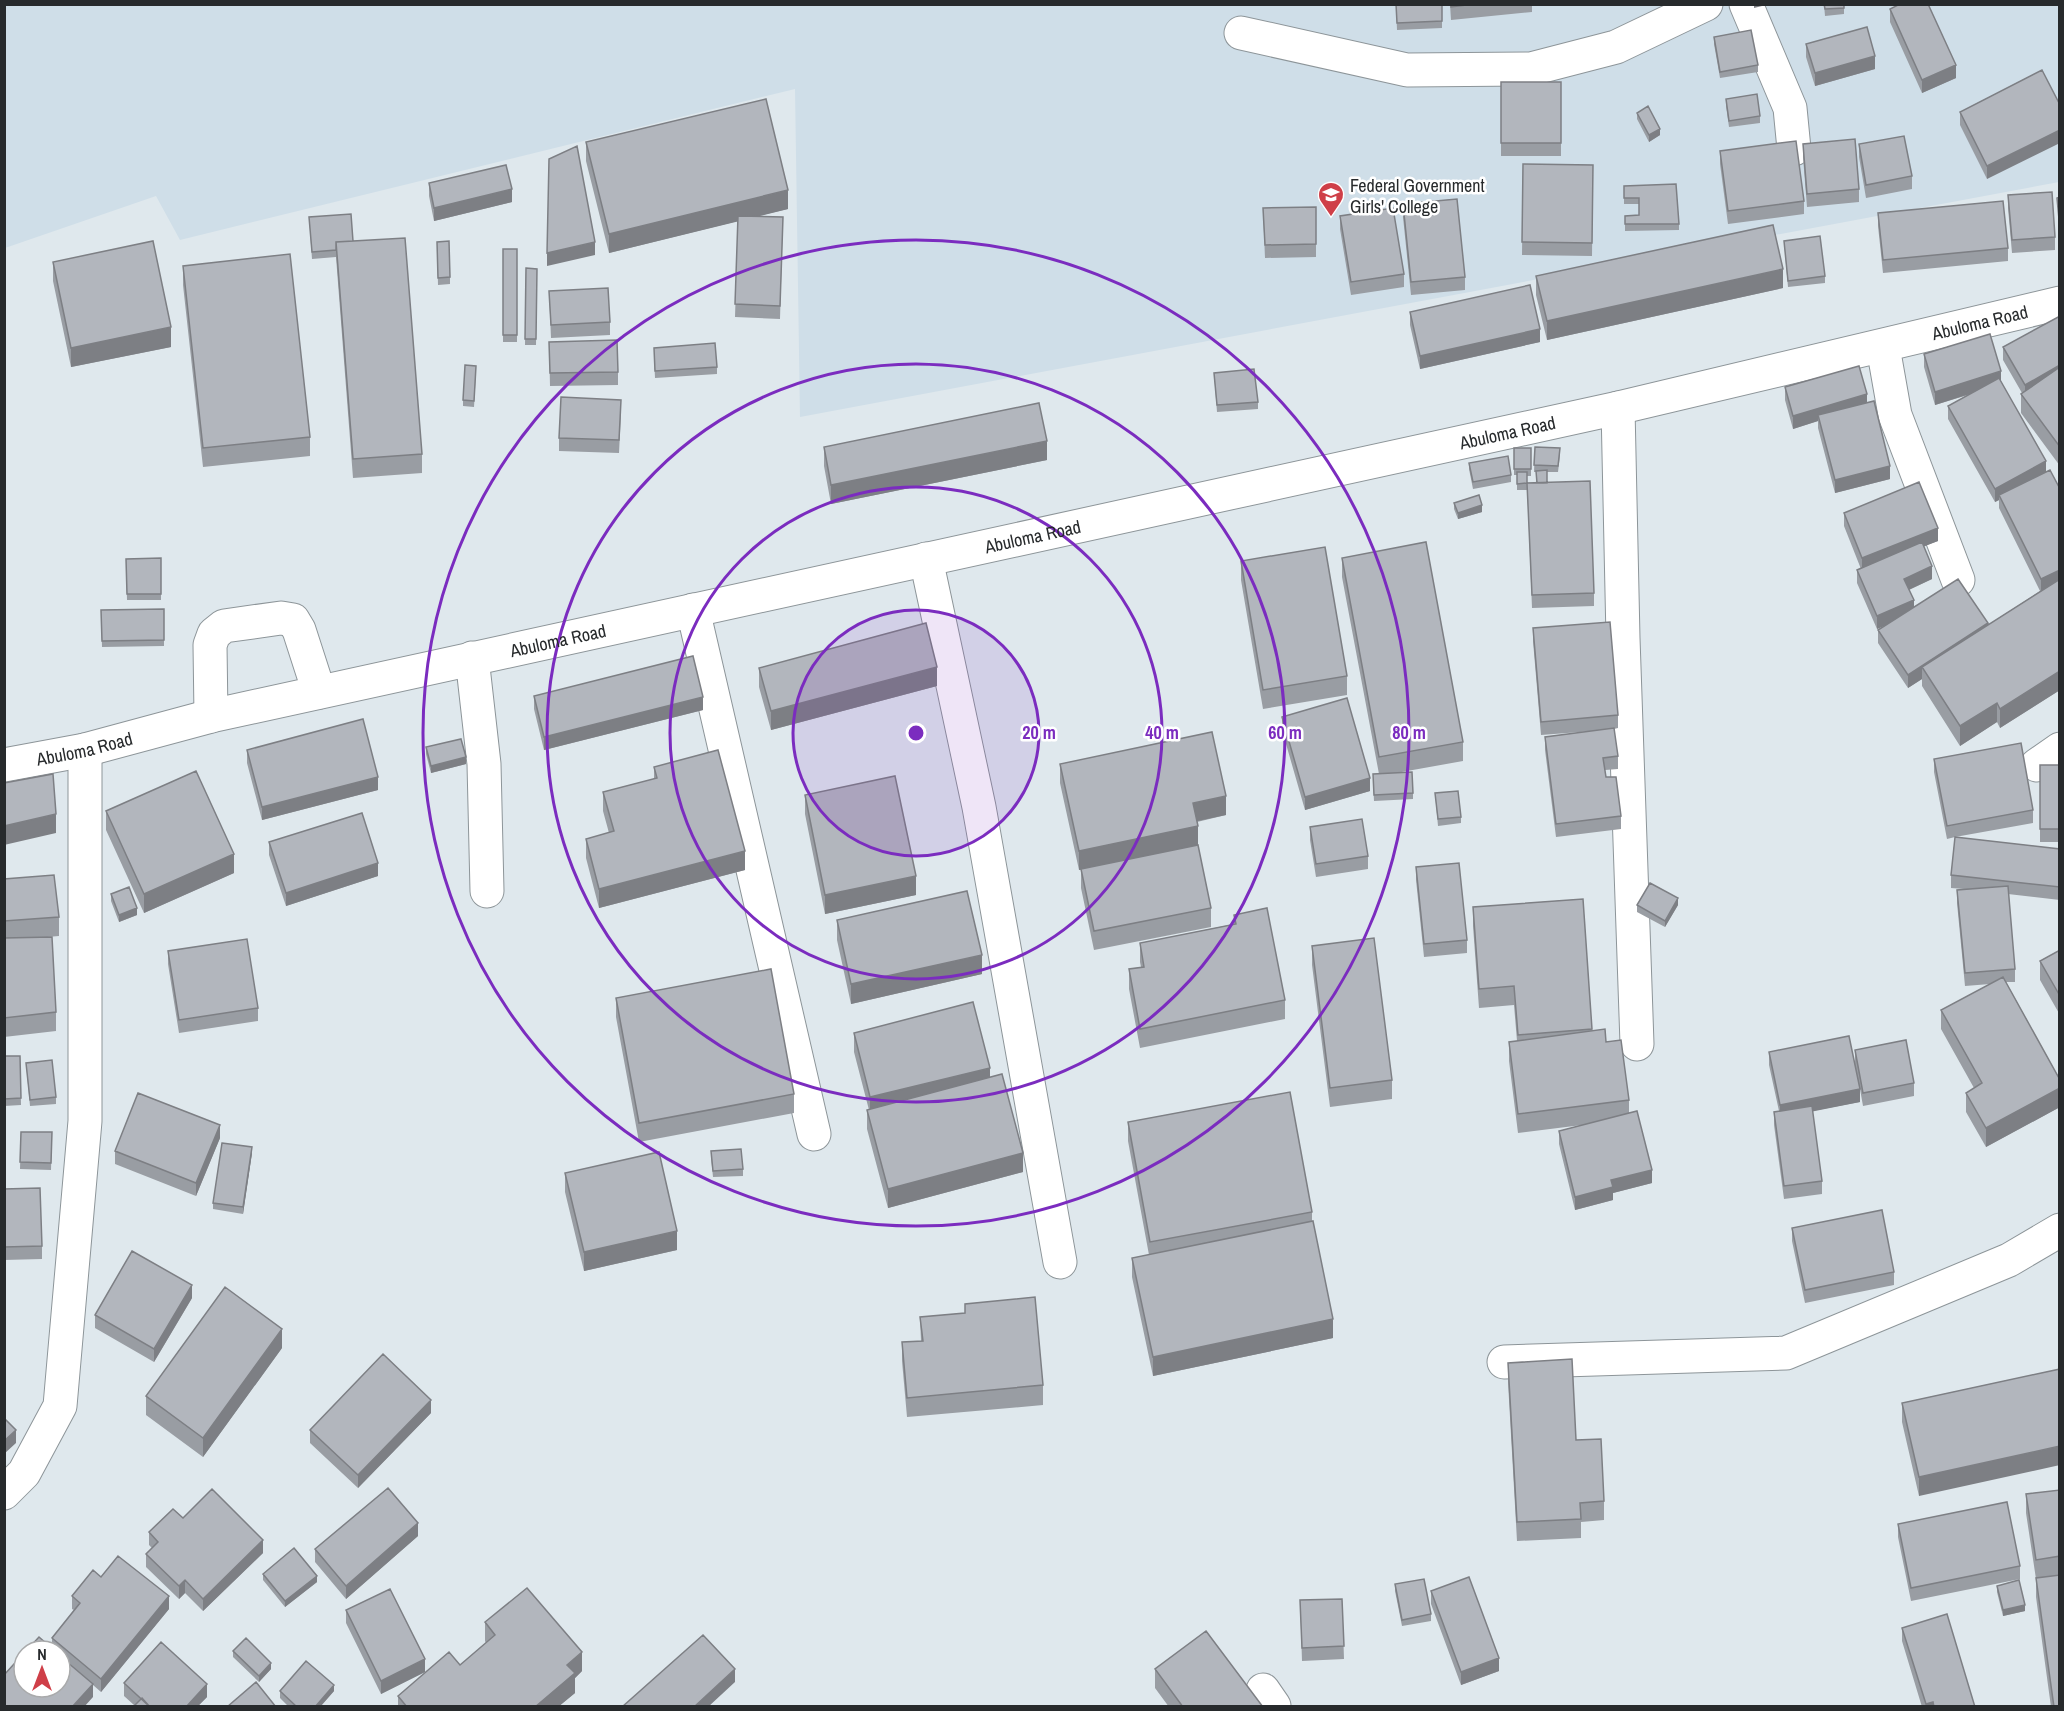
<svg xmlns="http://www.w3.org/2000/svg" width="2064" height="1711" viewBox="0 0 2064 1711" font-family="'Archivo Narrow',sans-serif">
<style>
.built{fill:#cfdee8}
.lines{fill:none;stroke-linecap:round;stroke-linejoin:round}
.minor-casing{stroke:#8d9599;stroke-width:35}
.minor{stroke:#fff;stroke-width:33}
.wall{fill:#999da3}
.shaded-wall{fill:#7d7f84}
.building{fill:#b2b6bd;stroke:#7d7f84;stroke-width:1.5}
.ring{fill:none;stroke:#7b2cbf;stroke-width:3}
.labels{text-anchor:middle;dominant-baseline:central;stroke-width:5;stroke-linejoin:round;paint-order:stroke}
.poi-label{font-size:18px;fill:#272a2c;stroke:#fff;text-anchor:start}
.street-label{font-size:18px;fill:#272a2c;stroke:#fff}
.centre{fill:#7b2cbf;stroke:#fff;stroke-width:3}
.ring-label{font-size:18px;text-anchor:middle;font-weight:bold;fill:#7b2cbf;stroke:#fff;stroke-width:5;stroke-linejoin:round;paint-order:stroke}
</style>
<rect width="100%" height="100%" fill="#dfe8ed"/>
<path class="built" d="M4,5h2055v177l-1259,235 -5,-328 -615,151 -24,-44 -151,52z"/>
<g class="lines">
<defs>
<g id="minor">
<path d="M1746,4l44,104 4,41"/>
<path d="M1241,33l166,37 124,-1 85,-22 90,-43"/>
<path d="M1883,347l12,68 63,165"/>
<path d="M1618,408l5,230 14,406"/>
<path d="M926,559l53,248 81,455"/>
<path d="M693,610l121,524"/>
<path d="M472,658l12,106 3,127"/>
<path d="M211,716l-1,-71 4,-11 10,-8 57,-8 12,2 6,10 20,62"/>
<path id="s1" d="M4,765l81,-15 126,-34 1407,-308 442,-105"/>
<path d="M2037,765l23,-16"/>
<path d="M1504,1362l282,-9 223,-93 51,-30"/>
<path d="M4,1493l20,-20 36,-67 25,-285v-371"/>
<path d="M1263,1690l11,16"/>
</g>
</defs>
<use href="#minor" class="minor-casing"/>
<use href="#minor" class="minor"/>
</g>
<path class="wall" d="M1396,4h46v24l-45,2z
M1450,4h82v8l-81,8z
M1824,4h20v10l-19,2z
M1890,9l66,69 -34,15 -32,-71z
M1714,37l44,28v7l-38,6 -6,-34z
M1806,44l69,25 -60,17 -9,-29z
M2042,70l-55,109 -27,-54v-13z
M1501,82h60v74h-60z
M1726,99l34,17v7l-31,4 -3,-21z
M1637,113l23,22 -11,7 -12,-23z
M586,142l202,67 -30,7 25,1 -3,102 -45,-2 3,-96 -129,32 -23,-92z
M1803,144l56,45v13l-52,5 -4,-50z
M1859,144l53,32v13l-46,9 -7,-41z
M1720,151l84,50v13l-76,10 -8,-60z
M1523,164l70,1 -1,91 -70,-1z
M429,183l83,19 -78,19 -5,-25z
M1624,186l55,38v6l-54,1v-15l14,-1v-11h-15z
M2008,195l47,42v13l-43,3 -4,-45z
M1403,204l62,73v13l-54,5 -8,-78z
M1263,208l53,36v13l-51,1z
M1878,213l130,35v13l-125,12 -5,-47z
M1340,216l64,58v13l-53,8 -11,-66z
M309,217l44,24 69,213v19l-69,5 -17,-221 -24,2z
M1784,241l41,35v7l-37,4z
M437,242l13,35v7l-12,1z
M503,249h14v93h-14z
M53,262l118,85 -100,20 -18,-86z
M183,266l127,171v19l-107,11 -20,-182z
M526,268l11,1 -1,76h-11z
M1536,276l247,12 -236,52 -11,-45z
M549,291l61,31v13l-59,3z
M1410,312l130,30 -120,27 -10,-44z
M2060,316v150l-39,-53v-19l1,-1 -19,-33v-13z
M549,342l69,30v13l-68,1z
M1924,354l77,27 45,91 14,17v201l-60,38 -3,-6 -37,24 -38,-60v-7l-14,9 -30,-45v-13l10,-6 -11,5 -20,-46v-13l4,-1 -17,-43v-13l94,28 -14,5 8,33 -23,11 5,17 74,18 52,-34 -41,-83v-8l-4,2 -47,-83v-13l23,-12 -36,11 -11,-38z
M654,355l63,12v7l-62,4z
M476,372l-2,35 -11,-1v-6z
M1214,373l44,29v7l-41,3z
M1785,387l82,16 23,76 -55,14 -17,-65v-7l-25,8 -8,-29z
M621,413l-2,40 -60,-2v-13z
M824,447l223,13 -216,44 -7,-38z
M1535,447l25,8 -2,17h-11v11l47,110v13l-62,2 -5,-125h10l-1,-11h-2z
M1514,448h17v28h-4v14h-10v-15h-3z
M1469,463l42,12v7l-38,7 -4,-20z
M1454,503l28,9 -24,7 -4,-10z
M161,558v42h-34l-1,-41z
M1342,558l121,184v19l-67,12 17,20v6l-39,2 -1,-20 6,-7 -37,-197z
M1241,561l106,115v19l-84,14 -22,-129z
M164,609v37l-62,1 -1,-37z
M1533,628l85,87v13l-4,1 4,27v13l-13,1 1,7 15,39v13l-65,8 -11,-87v-13l48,-6 -52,4 -8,-94z
M759,668l178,18 -166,44 -12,-43z
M534,696l169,14 -159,40 -10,-41z
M1282,717l88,74 -65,19 -23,-80z
M426,747l40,17 -35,9 -5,-19z
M247,750l131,40 -116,30 -15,-57z
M1934,759l99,51v13l-78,14 105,12v51l-52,-6 7,75v13h-9l54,98v27l-74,40 -20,-35v-19l8,-5 -33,-59v-19l49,-26 -25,2 -8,-83v-13l7,-1 -13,-1v-13l4,-38 -8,2 -13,-67z
M1060,764l166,51 -29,7 1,23 13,63v19l-117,23 -13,-62v-18h-2l-19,-87z
M2040,765h20v77h-20z
M654,767l91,103 -146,38 -13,-50v-19l23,-6 -6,-22v-19l51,-13z
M1435,793l26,24v6l-23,3z
M805,795l111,100 -91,19 -20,-100z
M106,811l128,62 -90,40 -38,-83z
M1310,827l58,29v13l-52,8 -6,-37z
M269,842l109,34 -92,30 -17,-51z
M1416,867l51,73v13l-43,4 -8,-77z
M4,879l55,38v19l-12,1 9,75v19l-52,6z
M111,894l26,21 -18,7 -8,-21z
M1583,899l9,132 14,11 23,58v13l23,70 -39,10v7l-38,10 -16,-66v-13l23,-6 -64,8 -9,-72v-19l8,-1 -3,-36 -35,3 -6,-82v-19z
M1637,905h41l-13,22 -28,-15z
M1234,915l51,85v19l-145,29 -11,-59v-20l12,-2 -1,-5v-19l94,-19z
M837,920l145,54 -131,30 -14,-64z
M1312,946l80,134v19l-62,8 -18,-142z
M2060,950v65l-20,-35v-19z
M168,951l90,57v13l-79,12 -11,-69z
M616,998l178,96v19l-155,29 -23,-125z
M854,1033l136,44 33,95 -135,36 -21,-79v-19h2l-15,-58z
M1855,1050l59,33v13l-51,10 -3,-17v13l-48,9 10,70v13l-38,5 -10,-74v-13l5,-1 -10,-46v-13l86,10z
M4,1056h16l1,49 -17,1z
M26,1063l30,34v7l-26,2z
M1128,1122l184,90v9l21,117 -180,38 -21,-99v-19l17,-3 -21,-114z
M21,1132h31l-1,38 -31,-1z
M220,1138l-24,58 -81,-32v-13z
M252,1153l-9,61 -30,-5v-6z
M711,1157l32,12v7l-30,1z
M565,1173l112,77 -93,21 -19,-79z
M4,1189l38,57v13l-38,1z
M1792,1228l102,44v13l-89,18 -13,-62z
M192,1298l-38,64 -59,-34v-13z
M965,1304l78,81v20l-136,12 -5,-56v-19l19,-1 -1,-24 45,-4z
M282,1348l-79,109 -57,-42v-19z
M1508,1363l68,77 28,61v19l-23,2v16l-64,3 -9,-159z
M2060,1369l-141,127 -17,-74v-19z
M431,1413l-73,75 -48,-45v-13z
M2060,1490v217h-9l-15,-110v-18l-10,-66v-19z
M183,1518l80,35 -60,58 -18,-18 -6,6 -33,-32v-13l6,-6 -3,-3v-13z
M1898,1524l122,42v13l-109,22 -13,-64z
M418,1536l-72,63 -31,-37v-13z
M263,1574l54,8 -32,25 -22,-27z
M101,1577l68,32 -68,83 -8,-7v12l-33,-10v-36h-34l26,-3v-10l22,-28 -2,-1v-13z
M1395,1584l36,30v7l-29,5 -7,-35z
M1997,1586l28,25 -22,5 -6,-24z
M1431,1591l68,80 -38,14 -30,-81z
M1342,1599l2,60 -42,2 -2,-61z
M346,1610l79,62 -44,22 -35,-71z
M485,1622l97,49 -7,7v15l-17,14h-160v-11l62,-31 26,-22 -1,-2z
M1902,1628l73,79h-53l-20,-66z
M233,1651l38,18 -12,13 -26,-25z
M1155,1669l108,38h-94l-14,-19z
M124,1683l83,14 -10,10h-64l1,-2 -10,-9z
M280,1691h54l-14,16h-31l-9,-9z"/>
<path class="shaded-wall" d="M1754,4h8v2l-8,2z
M1875,56v13l-60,17v-13z
M1956,65v13l-34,15v-13z
M1660,129v6l-11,7v-7z
M2060,130v13l-73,36v-13z
M512,189v13l-78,19v-13z
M788,190v19l-179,44v-19z
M595,242v13l-48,11v-13z
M1783,269v19l-236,52v-19z
M171,327v20l-100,20v-19z
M1540,329v13l-120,27v-13z
M2060,365v13l-35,20v-13z
M2001,371v13l-66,21v-13z
M1867,394v13l-49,8v6l-25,8v-13z
M1047,441v19l-216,44v-19z
M2046,461v13l-47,21v5l-4,2v-13z
M1890,466v13l-55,14v-13z
M1482,505v7l-24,7v-6z
M1938,528v13l-76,30v-13z
M1932,566v13l-28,13v-13z
M2060,570v13l-19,9v-13z
M1914,600v13l-37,16v-13z
M1988,623v13l-66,31v12l-14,9v-13z
M937,667v19l-166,44v-19z
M2060,671v19l-60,38v-19z
M703,697v13l-159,40v-13z
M1997,703v19l-37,24v-20z
M466,757v7l-35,9v-7z
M378,777v13l-116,30v-13z
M1370,778v13l-65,19v-13z
M1226,796v19l-33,7v-19z
M56,814v19l-52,12v-19z
M1198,826v19l-119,25v-19z
M745,851v19l-146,38v-19z
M234,854v19l-90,40v-19z
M378,863v13l-92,30v-13z
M916,876v19l-91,19v-19z
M1678,898v7l-13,22v-6z
M137,908v7l-18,7v-7z
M982,955v19l-131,30v-20z
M990,1068v19l-120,30v-20z
M2060,1088v19l-74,40v-19z
M1860,1089v13l-80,16v-13z
M220,1125v13l-24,58v-13z
M252,1147v6l-9,61v-7z
M1023,1153v19l-135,36v-19z
M1652,1170v13l-39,10v7l-38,10v-13l36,-17z
M677,1231v19l-93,21v-19z
M192,1285v13l-38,64v-13z
M1333,1319v19l-180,38v-19z
M282,1329v19l-79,109v-19z
M431,1400v13l-73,75v-13z
M16,1430v13l-12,11v-13z
M2060,1446v19l-141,31v-19z
M418,1523v13l-72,63v-13z
M263,1540v13l-60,58v-12z
M317,1576v6l-32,25v-6z
M185,1580v13l-6,6v-13z
M169,1596v13l-68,83v-13z
M2025,1605v6l-22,5v-6z
M582,1652v19l-7,7v15l-17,14h-23l32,-42z
M1499,1658v13l-38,14v-13z
M425,1659v13l-44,22v-13z
M271,1663v6l-12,13v-6z
M735,1669v13l-27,25h-14z
M93,1684v13l-9,10h-12z
M207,1684v13l-10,10h-11z
M334,1685v6l-14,16h-5z
M1933,1702v5h-7v-3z"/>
<path class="building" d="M1396,4h46v17l-45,2z
M1451,4h24l-24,3z
M1824,4h20v4l-19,1z
M1900,4h28l28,61 -34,15 -32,-71z
M1867,27l8,29 -60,17 -9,-29z
M1751,30l7,35 -38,7 -6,-35z
M2042,70l18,35v25l-73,36 -27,-54z
M1501,82h60v61h-60z
M1757,94l3,22 -31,5 -3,-22z
M766,99l22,91 -179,44 -23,-92z
M1648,106l12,23 -11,6 -12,-22z
M1904,136l8,40 -46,9 -7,-41z
M1855,139l4,50 -52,5 -4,-50z
M1796,141l8,60 -76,10 -8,-60z
M577,146l18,96 -48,11 2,-94z
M1523,164l70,1 -1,78 -70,-1z
M506,165l6,24 -78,19 -5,-25z
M1676,184l3,40h-54v-8l14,-1v-17h-15v-12z
M2052,192l3,45 -43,3 -4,-45z
M2060,197v33l-3,-32z
M1457,199l8,78 -54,5 -8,-78z
M2003,201l5,47 -125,12 -5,-47z
M1316,207v37l-51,1 -2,-37z
M1393,208l11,66 -53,8 -11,-66z
M351,214l2,27 -17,1v8l-24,2 -3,-35z
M738,216l45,1 -3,89 -45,-2z
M1773,225l10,44 -236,52 -11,-45z
M1820,236l5,40 -37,5 -4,-40z
M405,238l17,216 -69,5 -17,-217z
M153,241l18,86 -100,21 -18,-86z
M449,241l1,36 -12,1 -1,-36z
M503,249h14v86h-14z
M290,254l20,183 -107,11 -20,-182z
M526,268l11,1 -1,70h-11z
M1530,285l10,44 -120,27 -10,-44z
M608,288l2,34 -59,3 -2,-34z
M2060,316v49l-35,20 -22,-38z
M1990,334l11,37 -66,21 -11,-38z
M617,340l1,32 -68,1 -1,-31z
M715,343l2,24 -62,4 -1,-23z
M465,365l11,1 -2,35 -11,-1z
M1859,366l8,28 -74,22 -8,-29z
M2060,367v80l-39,-53z
M1254,369l4,33 -41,3 -3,-32z
M1999,378l47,83 -51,28 -47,-83z
M561,397l60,3 -2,40 -60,-2z
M1874,401l16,65 -55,14 -17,-65z
M1039,403l8,38 -216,44 -7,-38z
M1535,447l25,1 -2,18 -24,-1z
M1514,448h17v21h-17z
M1508,456l3,19 -38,7 -4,-19z
M1547,470v13h-10l-1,-12z
M2050,470l10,19v81l-19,9 -42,-84z
M1517,472h10v11l-10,1z
M1590,481l4,112 -62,2 -5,-112z
M1919,482l19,46 -76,30 -18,-45z
M1479,495l3,10 -24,8 -4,-10z
M1426,542l37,200 -84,15 -37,-199z
M1922,542l10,24 -28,13 10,21 -37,16 -20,-46z
M1325,547l22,129 -84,14 -22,-129z
M161,558v36h-34l-1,-35z
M1958,579l30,44 -80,52 -30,-45z
M2060,579v92l-60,38 -3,-6 -37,23 -38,-59z
M164,609v31l-62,1 -1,-31z
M1610,622l8,93 -77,7 -8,-94z
M926,623l11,44 -166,44 -12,-43z
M693,656l10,41 -159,40 -10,-41z
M1347,698l23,80 -65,19 -23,-80z
M363,719l15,58 -116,30 -15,-57z
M1614,728l4,28 -15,2 3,19h10l5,39 -65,8 -11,-87z
M1212,732l14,64 -33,7 5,23 -119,25 -19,-87z
M461,739l5,18 -35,9 -5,-19z
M2021,743l12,67 -86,16 -13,-67z
M718,750l27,101 -146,38 -13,-50 28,-8 -11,-39 54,-14 -3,-11z
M2040,765h20v64h-20z
M196,771l38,83 -90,40 -38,-83z
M1412,772l1,21 -39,2 -1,-21z
M53,774l3,40 -52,12v-43z
M895,776l21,100 -91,19 -20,-100z
M1458,791l3,26 -23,2 -3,-26z
M362,813l16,50 -92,30 -17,-51z
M1362,819l6,37 -52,8 -6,-37z
M1955,837l105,12v38l-109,-12z
M1198,845l13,63 -117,23 -13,-62z
M1459,863l8,77 -43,4 -8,-77z
M54,875l5,42 -55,4v-42z
M1650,883l28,15 -13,23 -28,-16z
M2008,886l7,83 -50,4 -8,-83z
M129,887l8,21 -18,7 -8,-21z
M967,891l15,64 -131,29 -14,-64z
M1583,899l9,130 -74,6 -4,-49 -35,3 -6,-82z
M1267,908l18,92 -145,29 -11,-60 15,-2 -4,-24 96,-19 -2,-9z
M52,937l4,75 -52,6v-80z
M1374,938l18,142 -62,8 -18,-142z
M247,939l11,69 -79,12 -11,-69z
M2060,950v46l-20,-35z
M771,969l23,125 -155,29 -23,-125z
M2003,977l57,103v8l-74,40 -20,-35 16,-10 -41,-73z
M973,1002l17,66 -120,29 -16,-64z
M1605,1029l1,13 15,-2 8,60 -111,14 -9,-72z
M1849,1036l11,53 -80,16 -11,-53z
M1906,1040l8,43 -51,10 -8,-43z
M4,1056h16l1,42 -17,1z
M52,1060l4,37 -26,3 -4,-37z
M1002,1074l21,79 -135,36 -21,-79z
M1290,1092l22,120 -162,30 -22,-120z
M138,1093l82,32 -24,58 -81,-32z
M1812,1106l10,75 -38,5 -10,-74z
M1637,1111l15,59 -41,10 2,7 -38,10 -16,-66z
M21,1132h31l-1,31 -31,-1z
M222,1143l30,4 -9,60 -30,-4z
M741,1149l2,20 -30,2 -2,-20z
M659,1152l18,79 -93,21 -19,-79z
M40,1188l2,58 -38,1v-58z
M1882,1210l12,62 -89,18 -13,-62z
M1313,1221l20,98 -180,38 -21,-99z
M132,1251l60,34 -38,64 -59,-34z
M225,1287l57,42 -79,109 -57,-42z
M1035,1297l8,88 -136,13 -5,-56 21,-1 -3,-24 45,-4v-9z
M383,1354l48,46 -73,75 -48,-45z
M1572,1359l4,81 25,-1 3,62 -24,2 1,16 -64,3 -9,-159z
M2060,1369v77l-141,31 -17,-74z
M4,1418l12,12 -12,11z
M388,1488l30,35 -72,63 -31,-37z
M212,1489l51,51 -60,59 -18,-19 -6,6 -33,-32 12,-12 -9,-10 24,-23 10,9z
M2060,1490v66l-24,4 -10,-66z
M2007,1502l13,64 -109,22 -13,-64z
M294,1548l23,28 -32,25 -22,-27z
M118,1556l51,40 -68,83 -49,-41 28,-35 -8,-7 21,-26 8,7z
M2060,1575v132h-6l-18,-129z
M1469,1577l30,81 -38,14 -30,-81z
M1424,1579l7,35 -29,6 -7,-36z
M2019,1580l6,25 -22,5 -6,-24z
M527,1588l55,64 -15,13 8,8 -40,34h-128l-9,-11 51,-44 11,13 35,-30 -10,-13z
M390,1589l35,70 -44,22 -35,-71z
M1342,1599l2,47 -42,2 -2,-48z
M1947,1614l28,93h-41l-1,-5 -7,2 -24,-76z
M1206,1631l57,76h-80l-28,-38z
M703,1635l32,34 -41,38h-72z
M39,1637l16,14h-29z
M246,1638l25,25 -12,13 -26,-25z
M161,1642l46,42 -21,23h-36l-26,-24z
M24,1653v34h36v-31l33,28 -21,23h-68v-32z
M306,1661l28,24 -19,22h-18l-17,-16z
M256,1682l20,25h-49z
M142,1698l8,9h-17z"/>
<circle cx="916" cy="733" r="123" fill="#7b2cbf" fill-opacity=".12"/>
<g class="ring">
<circle cx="916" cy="733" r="123"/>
<circle cx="916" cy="733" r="246"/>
<circle cx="916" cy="733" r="369"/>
<circle cx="916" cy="733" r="493"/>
</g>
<defs>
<symbol id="university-pin" viewBox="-11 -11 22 30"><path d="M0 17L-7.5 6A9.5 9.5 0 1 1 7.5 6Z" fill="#cf3f48" stroke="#fff"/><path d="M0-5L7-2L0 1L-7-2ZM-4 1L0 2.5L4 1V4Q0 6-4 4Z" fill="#fff"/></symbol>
</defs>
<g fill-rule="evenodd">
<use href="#university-pin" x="1316" y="180" width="30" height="40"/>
</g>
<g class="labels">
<g class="poi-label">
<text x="1350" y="185">Federal Government<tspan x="1350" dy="21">Girls' College</tspan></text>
</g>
<g class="street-label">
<text stroke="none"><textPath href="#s1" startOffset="2025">Abuloma Road</textPath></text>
<text stroke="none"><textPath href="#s1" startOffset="1540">Abuloma Road</textPath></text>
<text stroke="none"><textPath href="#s1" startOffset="1054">Abuloma Road</textPath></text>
<text stroke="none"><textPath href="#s1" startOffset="568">Abuloma Road</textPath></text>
<text stroke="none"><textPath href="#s1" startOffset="82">Abuloma Road</textPath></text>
</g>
</g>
<circle cx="916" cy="733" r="9" class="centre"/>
<g class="ring-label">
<text x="1039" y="739">20 m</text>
<text x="1162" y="739">40 m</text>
<text x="1285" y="739">60 m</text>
<text x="1409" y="739">80 m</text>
</g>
<rect width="2064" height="1711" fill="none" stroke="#272a2c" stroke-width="12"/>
<g transform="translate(42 1669)"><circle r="28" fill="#ffffff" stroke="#a9aaab" stroke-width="1.5"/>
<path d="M0-4.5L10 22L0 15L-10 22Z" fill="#cf3f48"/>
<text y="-9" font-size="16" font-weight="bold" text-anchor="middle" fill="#272a2c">N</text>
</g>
</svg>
